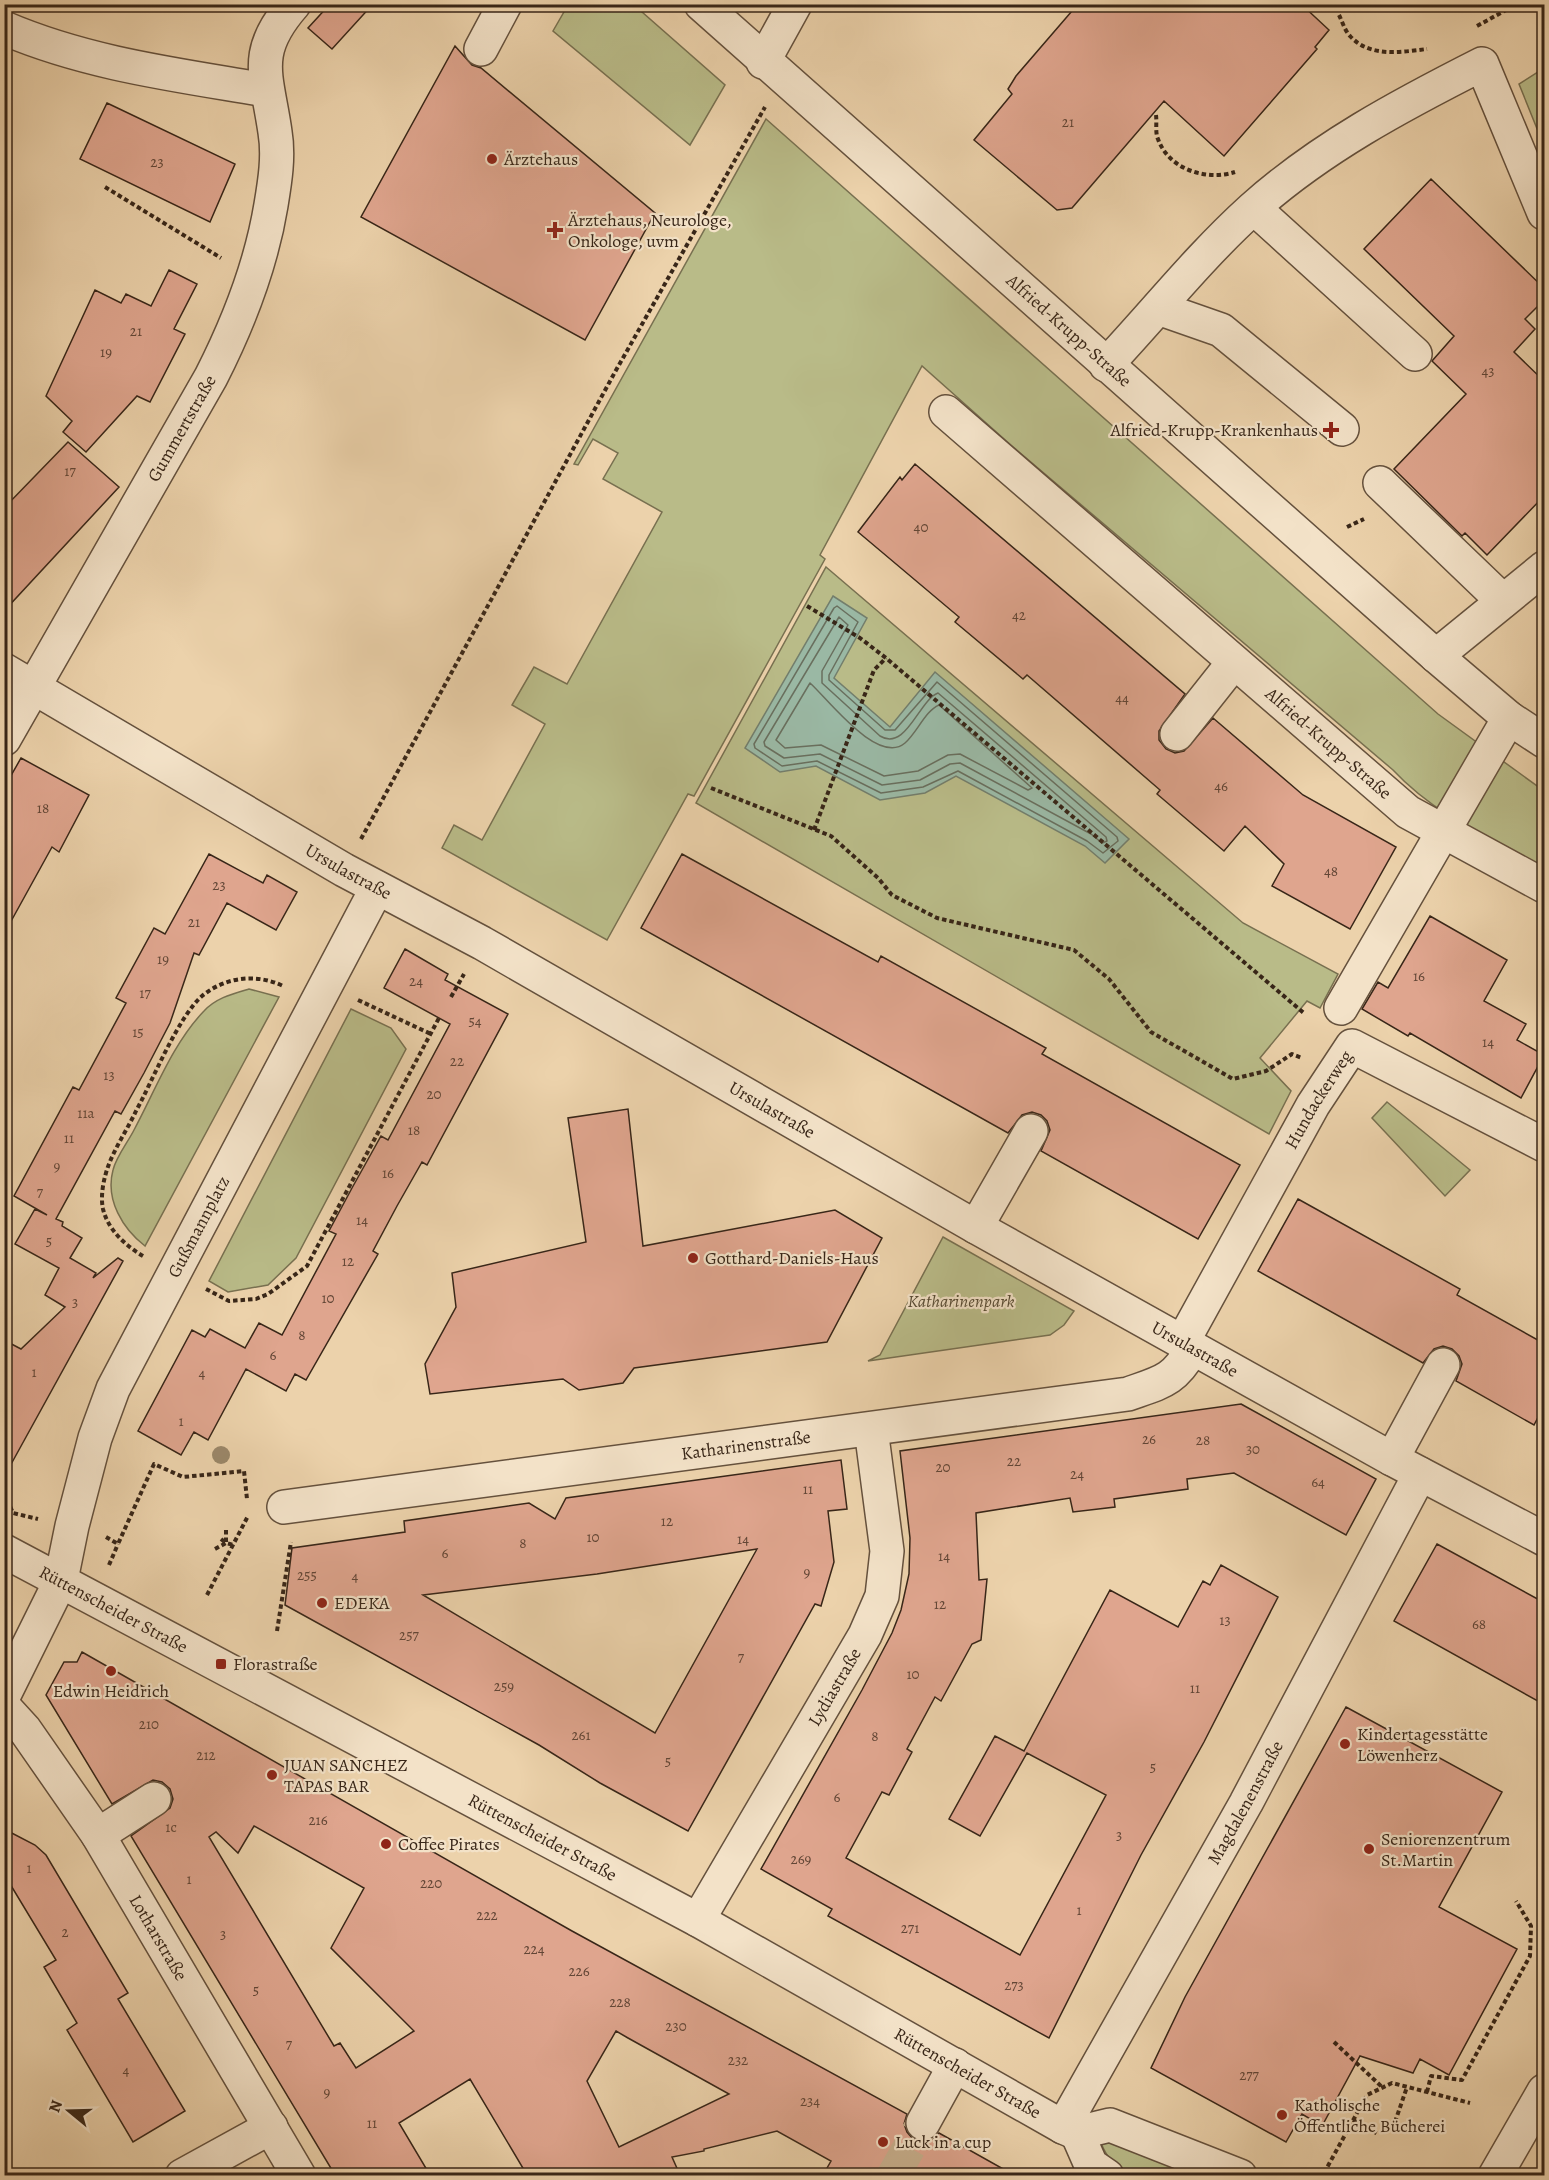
<svg xmlns="http://www.w3.org/2000/svg" width="1549" height="2180" viewBox="0 0 1549 2180" font-family="Alegreya,serif">
<style>
.green{fill:#b9bb88;stroke:#787050;stroke-width:1.5}
.water{fill:#9ab8a4;stroke:#737e6c;stroke-width:1.5}
.lines{fill:none;stroke-linecap:round;stroke-linejoin:round}
.shore{stroke:#696f5e;stroke-width:1.5}
.building{fill:#dfa58e;stroke:#382618;stroke-width:1.5;fill-rule:evenodd}
.minor-tunnel{stroke:#c8b08e;stroke-width:33;stroke-dasharray:33 16;stroke-linecap:butt}
.minor-casing{stroke:#65513d;stroke-width:36}
.path{stroke:#382618;stroke-width:4;stroke-dasharray:4.5 3;stroke-linecap:butt}
.minor{stroke:#f3e2c8;stroke-width:33}
.tree{fill:#9b886a}
.poi-dot{fill:#8f2418;stroke:#f3e2c8;stroke-width:2}
.labels{text-anchor:middle;dominant-baseline:central;stroke-width:4.5;stroke-linejoin:round;paint-order:stroke}
.number-label{font-size:15px;fill:#624636}
.poi-label{font-size:18px;fill:#382618;stroke:#f3e2c8;text-anchor:start}
.street-label{font-size:18px;fill:#382618;stroke:#f3e2c8}
.park-label{font-size:18px;font-style:italic;fill:#584b34;stroke:#f3e2c8}
</style>
<rect width="100%" height="100%" fill="#ecd2ab"/>
<filter id="stains"><feTurbulence type="fractalNoise" baseFrequency=".00333" numOctaves="4"/><feColorMatrix values="0 0 0 0 .2 0 0 0 0 .09 0 0 0 0 .02 0 0 0 .5 -.17"/></filter>
<radialGradient id="worn" r=".72"><stop offset=".6" stop-color="#630" stop-opacity="0"/><stop offset="1" stop-color="#630" stop-opacity=".3"/></radialGradient>
<path class="green" d="M568,5h66l91,80 -35,60 -137,-114z
M1544,68v78l-25,-62z
M766,119l672,595 106,77v79c-52,-30 -109,-55 -151,-100l-381,-324 -90,-80 -102,189 5,4 -131,237 -6,-2 -81,146 -165,-92 12,-23 28,15 63,-116 -33,-19 22,-38 33,17 95,-172 -59,-33 15,-26 -25,-14 -15,26 -4,-1z
M826,567l417,356 95,51 -18,34 -13,-7 -47,57 31,33 -22,43 -573,-331z
M249,989l30,8 -134,249c-22,-17 -40,-46 -32,-76 3,-13 15,-28 21,-40 21,-39 39,-87 70,-119 12,-13 28,-17 45,-22z
M351,1009l40,19 15,21 -110,209 -28,27 -40,7 -19,-11z
M1387,1102l83,68 -25,26 -73,-78z
M943,1237l131,74 -10,14 -14,10 -182,26 12,-6z
M1099,2137l114,38h-87c-12,-8 -23,-23 -27,-38z"/>
<path class="water" d="M833,596l34,22 -33,60 56,49 45,-55 194,167 -24,24 -20,-17 -129,-70 -31,17 -45,7 -64,-34 -36,6 -35,-24z"/>
<g class="lines">
<path class="shore" d="M837,606l21,16 -29,53v5l56,50h10l42,-48 180,155 1,4 -15,12 -16,-12 -129,-70 -35,16 -42,6 -64,-32 -35,5 -27,-18 -1,-4 80,-136z
M839,617l9,8 -26,46v12l58,53c26,16 39,-36 58,-43l168,144 1,4 -5,2 -11,-9 -131,-71 -10,1 -30,16 -38,5 -62,-31 -36,4 -19,-12 -1,-4z
M810,683c18,16 68,83 95,60 12,-10 20,-32 34,-38l93,83 -4,2 -68,-36 -12,1 -30,16 -34,5 -63,-31 -36,3 -9,-8z"/>
</g>
<path class="building" d="M330,4h43l-41,45 -24,-21z
M1078,4h223l28,26 -14,17 2,2 -93,107 -60,-55 -92,107 -15,2 -83,-70 38,-46 -4,-5 8,-13z
M455,46l17,19 9,3 174,145 -70,127 -224,-123z
M107,103l128,61 -25,58 -130,-63z
M1431,179l114,110v10l-20,20 10,10 -21,23 31,30v113l-58,60 -22,-22 -3,3 -68,-67 72,-75 -34,-33 22,-25 -90,-87z
M169,270l28,14 -23,45 11,5 -35,68 -13,-6 -51,56 -23,-20 9,-11 -26,-25 49,-106 26,13 5,-9 25,12z
M68,442l51,45 -115,124v-103z
M915,464l270,230 -26,37v9l7,9 9,4 9,-2 29,-33 90,77 93,52 -46,82 -78,-43 12,-22 -39,-38 -21,25 -67,-57 3,-4 -133,-115 -4,4 -68,-57 4,-5 -101,-85 42,-55 2,3z
M21,758l68,37 -30,57 -7,-5 -48,87v-146z
M209,854l54,29 4,-8 30,17 -21,38 -49,-27 -28,52 -5,-2 -24,70 -26,50 -23,41 -6,-3 -59,108 7,3 -1,4 20,12 -12,20 26,15 -3,5 25,-20 5,3 -119,216v-137l17,9 44,-42 -20,-12 14,-27 -44,-24 20,-35 12,6 -33,-19 59,-109 6,3 47,-87 -10,-5 38,-70 11,6z
M682,854l196,108 3,-6 165,92 -4,6 198,111 -42,74 -157,-88 9,-21 -3,-9 -6,-6 -9,-3 -10,3 -14,18 -367,-205z
M1430,916l77,44 -23,41 42,23 -9,16 27,15 -23,43 -111,-65 -2,3 -46,-27 16,-27 10,6z
M405,949l43,25 -3,6 63,34 -81,151 -5,-3 -25,44 -24,45 5,3 -72,126 -11,-6 -9,17 -40,-22 -38,71 -14,-8 -13,23 -43,-24 54,-101 13,7 5,-8 35,19 14,-25 23,12 54,-101 -7,-3 23,-43 29,-52 7,4 62,-116 -66,-36z
M628,1109l15,137 192,-36 47,28 -55,104 -193,26 -11,15 -44,7 -16,-11 -133,15 -5,-30 31,-57 -4,-34 134,-31 -18,-124z
M1298,1199l162,90 -3,6 88,49v60l-11,21 -78,-44 6,-17 -3,-8 -7,-7 -9,-3 -9,3 -11,14 -165,-92z
M1241,1404l135,75 -30,56 -112,-62 -47,6 1,10 -74,10 1,8 -42,5 -3,-14 -94,15 3,67 8,-1 -6,61 -9,4 -31,57 -6,-4 -28,52 5,3 -23,43 -7,-3 -36,66 174,97 86,-160 -79,-42 -47,83 -31,-17 46,-83 29,15 86,-161 68,37 25,-46 7,4 11,-20 57,32 -74,145 -63,113 -92,183 -221,-122 4,-7 -71,-40 101,-179 30,-57 9,-23 8,-36 1,-36 -10,-87z
M841,1460l6,49 -19,2 6,51 -13,44 -6,-2 -127,227 -88,-48 -61,-38 -254,-140 7,-57 113,-16 -1,-11 125,-18 26,16 11,-21zM757,1549l-102,184 -232,-138 174,-21z
M1437,1544l108,59v102l-151,-84z
M82,1652l490,279 335,183 -3,10 3,8 6,7 11,3 9,-3 6,-6 75,42h-191l8,-14 -54,-30 -73,18v2l-32,6 8,18h-153l-57,-96 -71,44 31,52h-95l-204,-339 39,-28 3,-9 -3,-10 -8,-7 -9,-2 -41,24 -66,-109 18,-33h13zM254,1826l110,62 -33,60 83,83 -58,37 -16,-25 -6,3 -125,-209 7,-5 22,21zM616,2031l12,7 101,56 -110,53 -32,-66z
M1346,1707l156,85 -63,115 78,42 -68,126 -29,-16 -7,14 -53,-17 -38,70 -20,-12 -16,28 -135,-74 34,-71z
M4,1829l31,16 11,10 82,138 -10,6 67,112 -52,31 -66,-112 10,-7 -33,-56 12,-7 -52,-86z"/>
<g class="lines">
<path class="minor-tunnel" d="M893,2176l30,-53"/>
<defs>
<g id="minor">
<path id="s1" d="M701,4l735,652 73,62 35,23"/>
<path d="M4,28c84,36 174,47 262,62"/>
<path d="M481,49l24,-45"/>
<path d="M763,62l32,-58"/>
<path d="M1254,208l161,146"/>
<path d="M1158,308l63,22 121,99"/>
<path d="M1106,365c49,-52 93,-108 146,-156 68,-61 149,-104 230,-145l62,149"/>
<path id="s2" d="M946,412l462,400 136,74"/>
<path d="M1380,483l123,118"/>
<path d="M1436,656l108,-88"/>
<path id="s3" d="M4,670l340,200 138,73 494,284 416,232 152,80"/>
<path d="M1177,734l57,-72"/>
<path id="s4" d="M4,739l207,-362c28,-55 50,-111 60,-172 4,-24 8,-49 4,-73 -8,-57 -24,-79 19,-128"/>
<path d="M1341,1008l168,-290"/>
<path d="M976,1227l55,-96"/>
<path id="s5" d="M1182,1343l131,-238 39,-59 192,99"/>
<path d="M1392,1459l51,-94"/>
<path id="s6" d="M284,1507l844,-113c34,-12 46,-13 64,-45"/>
<path id="s7" d="M4,1551l694,369 365,207 14,6 33,-8 130,51"/>
<path id="s8" d="M4,1695l57,-115 11,-54 23,-88 18,-49 264,-501"/>
<path id="s9" d="M4,1707l21,23 73,105 201,341"/>
<path d="M98,1835l56,-36"/>
<path id="s10" d="M698,1920l167,-285 17,-39 5,-45 -16,-122"/>
<path d="M923,2123l32,-58"/>
<path id="s11" d="M1063,2127l183,-324 174,-329"/>
<path d="M1077,2133l14,32 16,11"/>
<path d="M182,2176l89,-49"/>
<path d="M1495,2176l49,-85"/>
</g>
</defs>
<use href="#minor" class="minor-casing"/>
<path class="path" d="M1339,15c3,6 6,16 11,21 20,22 51,16 77,13
M1477,26l40,-22
M1156,115c1,7 -1,18 2,24 11,31 49,42 77,33
M105,187l116,71
M1347,527l17,-8
M807,606l53,32 26,20 419,356
M711,788l120,48 47,42 14,17 45,23 137,32 35,29 42,53 82,47 33,-8 26,-17 10,4
M814,830l60,-160 12,-12
M361,839l254,-467 150,-265
M451,997l13,-23
M358,1000l73,34
M143,1256c-17,-10 -35,-26 -40,-47 -3,-14 1,-32 6,-45 7,-18 19,-36 27,-53 16,-29 42,-94 66,-115 23,-19 54,-23 81,-10
M206,1289l23,12 27,-2 12,-5 39,-28 132,-248
M4,1493l9,20 25,6
M226,1530v13l8,2
M106,1537l12,7 36,-80 29,13 61,-6 3,28
M215,1549l11,-6 -5,-4
M109,1565l9,-21
M207,1595l41,-79
M1543,1605l1,-3
M277,1631l14,-89
M1334,2042l48,45
M1427,2092l4,-16 31,4 68,-124 1,-30 -15,-25
M1353,2120l25,14
M1395,2122l12,-35
M1324,2173l43,-78 25,-12 78,20"/>
<use href="#minor" class="minor"/>
</g>
<circle class="tree" cx="221" cy="1455" r="9"/>
<g class="poi-dot">
<circle cx="492" cy="159" r="6"/>
<path d="M552 221h6v6h6v6h-6v6h-6v-6h-6v-6h6z"/>
<path d="M1328 421h6v6h6v6h-6v6h-6v-6h-6v-6h6z"/>
<circle cx="693" cy="1258" r="6"/>
<circle cx="322" cy="1603" r="6"/>
<rect x="215" y="1658" width="12" height="12" rx="3"/>
<circle cx="111" cy="1671" r="6"/>
<circle cx="1345" cy="1744" r="6"/>
<circle cx="272" cy="1775" r="6"/>
<circle cx="386" cy="1844" r="6"/>
<circle cx="1369" cy="1849" r="6"/>
<circle cx="1282" cy="2115" r="6"/>
<circle cx="883" cy="2142" r="6"/>
</g>
<g class="labels">
<g class="number-label">
<text x="1068" y="122">21</text>
<text x="157" y="162">23</text>
<text x="136" y="331">21</text>
<text x="106" y="352">19</text>
<text x="1488" y="371">43</text>
<text x="70" y="471">17</text>
<text x="921" y="527">40</text>
<text x="1019" y="615">42</text>
<text x="1122" y="698">44</text>
<text x="1221" y="786">46</text>
<text x="43" y="808">18</text>
<text x="1331" y="871">48</text>
<text x="219" y="885">23</text>
<text x="194" y="922">21</text>
<text x="163" y="959">19</text>
<text x="1419" y="976">16</text>
<text x="416" y="981">24</text>
<text x="145" y="993">17</text>
<text x="475" y="1021">54</text>
<text x="138" y="1032">15</text>
<text x="1488" y="1042">14</text>
<text x="457" y="1061">22</text>
<text x="109" y="1075">13</text>
<text x="434" y="1094">20</text>
<text x="86" y="1113">11a</text>
<text x="414" y="1130">18</text>
<text x="69" y="1138">11</text>
<text x="57" y="1166">9</text>
<text x="388" y="1173">16</text>
<text x="40" y="1192">7</text>
<text x="362" y="1220">14</text>
<text x="49" y="1241">5</text>
<text x="348" y="1261">12</text>
<text x="328" y="1298">10</text>
<text x="75" y="1302">3</text>
<text x="302" y="1335">8</text>
<text x="273" y="1355">6</text>
<text x="34" y="1372">1</text>
<text x="202" y="1373">4</text>
<text x="181" y="1421">1</text>
<text x="1149" y="1439">26</text>
<text x="1203" y="1440">28</text>
<text x="1253" y="1449">30</text>
<text x="1014" y="1461">22</text>
<text x="943" y="1467">20</text>
<text x="1077" y="1474">24</text>
<text x="1318" y="1482">64</text>
<text x="808" y="1489">11</text>
<text x="667" y="1521">12</text>
<text x="593" y="1537">10</text>
<text x="743" y="1539">14</text>
<text x="523" y="1543">8</text>
<text x="445" y="1553">6</text>
<text x="944" y="1556">14</text>
<text x="807" y="1572">9</text>
<text x="307" y="1575">255</text>
<text x="355" y="1576">4</text>
<text x="940" y="1604">12</text>
<text x="1225" y="1620">13</text>
<text x="1479" y="1624">68</text>
<text x="409" y="1635">257</text>
<text x="741" y="1657">7</text>
<text x="913" y="1674">10</text>
<text x="504" y="1686">259</text>
<text x="1195" y="1688">11</text>
<text x="149" y="1724">210</text>
<text x="581" y="1735">261</text>
<text x="875" y="1736">8</text>
<text x="206" y="1755">212</text>
<text x="668" y="1761">5</text>
<text x="1153" y="1767">5</text>
<text x="837" y="1797">6</text>
<text x="318" y="1820">216</text>
<text x="171" y="1827">1c</text>
<text x="1119" y="1835">3</text>
<text x="801" y="1859">269</text>
<text x="29" y="1868">1</text>
<text x="189" y="1879">1</text>
<text x="431" y="1883">220</text>
<text x="1079" y="1910">1</text>
<text x="487" y="1915">222</text>
<text x="910" y="1928">271</text>
<text x="65" y="1932">2</text>
<text x="223" y="1934">3</text>
<text x="534" y="1949">224</text>
<text x="579" y="1971">226</text>
<text x="1014" y="1985">273</text>
<text x="256" y="1990">5</text>
<text x="620" y="2002">228</text>
<text x="676" y="2026">230</text>
<text x="289" y="2044">7</text>
<text x="738" y="2060">232</text>
<text x="126" y="2070">4</text>
<text x="1249" y="2075">277</text>
<text x="327" y="2092">9</text>
<text x="810" y="2101">234</text>
<text x="372" y="2123">11</text>
</g>
<g class="poi-label">
<text x="504" y="159">Ärztehaus</text>
<text x="568" y="220">Ärztehaus, Neurologe,<tspan x="568" dy="21">Onkologe, uvm</tspan></text>
<text x="1318" y="430" text-anchor="end">Alfried-Krupp-Krankenhaus</text>
<text x="705" y="1258">Gotthard-Daniels-Haus</text>
<text x="334" y="1603">EDEKA</text>
<text x="233" y="1664">Florastraße</text>
<text x="111" y="1691" text-anchor="middle">Edwin Heidrich</text>
<text x="1357" y="1734">Kindertagesstätte<tspan x="1357" dy="21">Löwenherz</tspan></text>
<text x="284" y="1765">JUAN SANCHEZ<tspan x="284" dy="21">TAPAS BAR</tspan></text>
<text x="1381" y="1839">Seniorenzentrum<tspan x="1381" dy="21">St.Martin</tspan></text>
<text x="398" y="1844">Coffee Pirates</text>
<text x="1294" y="2105">Katholische<tspan x="1294" dy="21">Öffentliche Bücherei</tspan></text>
<text x="895" y="2142">Luck in a cup</text>
</g>
<g class="street-label">
<text stroke="none"><textPath href="#s1" startOffset="492">Alfried-Krupp-Straße</textPath></text>
<text stroke="none"><textPath href="#s4" startOffset="358">Gummertstraße</textPath></text>
<text stroke="none"><textPath href="#s2" startOffset="506">Alfried-Krupp-Straße</textPath></text>
<text stroke="none"><textPath href="#s3" startOffset="399">Ursulastraße</textPath></text>
<text stroke="none"><textPath href="#s5" startOffset="279">Hundackerweg</textPath></text>
<text stroke="none"><textPath href="#s3" startOffset="885">Ursulastraße</textPath></text>
<text stroke="none"><textPath href="#s8" startOffset="510">Gußmannplatz</textPath></text>
<text stroke="none"><textPath href="#s3" startOffset="1371">Ursulastraße</textPath></text>
<text stroke="none"><textPath href="#s6" startOffset="466">Katharinenstraße</textPath></text>
<text stroke="none"><textPath href="#s7" startOffset="124">Rüttenscheider Straße</textPath></text>
<text stroke="none"><textPath href="#s10" startOffset="270">Lydiastraße</textPath></text>
<text stroke="none"><textPath href="#s11" startOffset="372">Magdalenenstraße</textPath></text>
<text stroke="none"><textPath href="#s7" startOffset="610">Rüttenscheider Straße</textPath></text>
<text stroke="none"><textPath href="#s9" startOffset="278">Lotharstraße</textPath></text>
<text stroke="none"><textPath href="#s7" startOffset="1096">Rüttenscheider Straße</textPath></text>
</g>
<g class="park-label">
<text x="961" y="1301">Katharinenpark</text>
</g>
</g>
<rect width="1549" height="2180" fill="none" stroke="#ecd2ab" stroke-width="24"/>
<rect x="6" y="6" width="1537" height="2168" fill="none" stroke="#382618" stroke-width="3"/>
<rect x="12" y="12" width="1525" height="2156" fill="none" stroke="#382618" stroke-width="1.5"/>
<g transform="translate(69 2111) rotate(289)" stroke="#f3e2c8" stroke-width="4.5" paint-order="stroke">
<path d="M0-4.5L10 22L0 15L-10 22Z" fill="#382618"/>
<text y="-9" font-size="16" font-weight="bold" text-anchor="middle" fill="#382618">N</text>
</g>
<rect width="100%" height="100%" filter="url(#stains)"/>
<rect width="100%" height="100%" fill="url(#worn)"/>
</svg>
